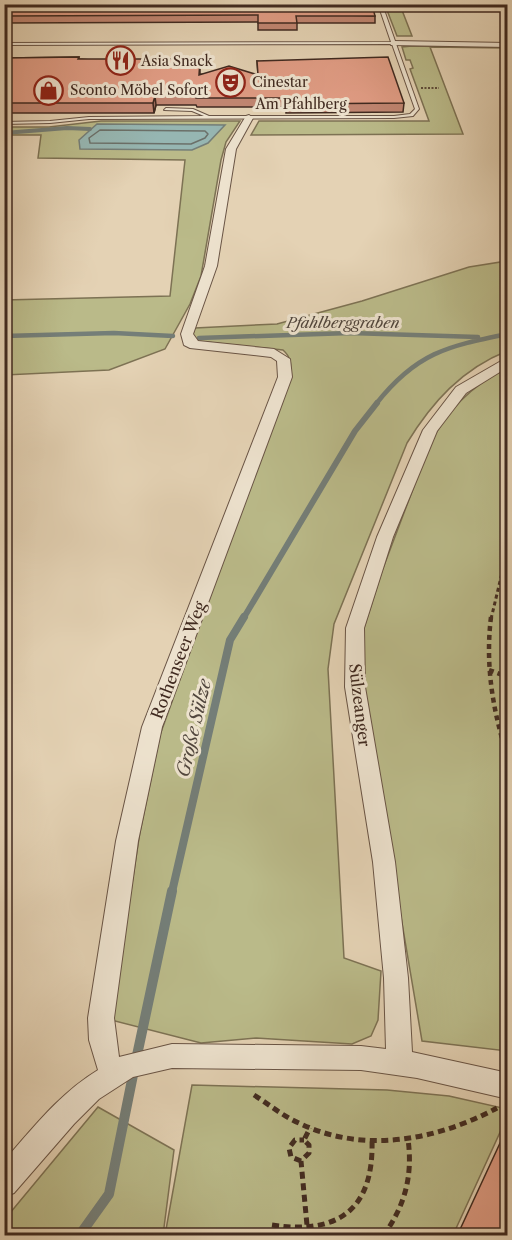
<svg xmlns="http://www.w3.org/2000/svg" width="512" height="1240" viewBox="0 0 512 1240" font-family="'Libre Caslon Text',serif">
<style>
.green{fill:#baba89;stroke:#7d7254;stroke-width:1.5}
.water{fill:#96b6b2;stroke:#747e78;stroke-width:1.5}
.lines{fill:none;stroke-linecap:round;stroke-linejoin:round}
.shore{stroke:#6b7069;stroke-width:1.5}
.stream-far4{stroke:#747e78;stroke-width:4}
.stream-far3{stroke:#747e78;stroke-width:4.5}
.stream-far2{stroke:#747e78;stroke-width:6}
.stream-far1{stroke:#747e78;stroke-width:8}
.stream{stroke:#747e78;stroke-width:10}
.lane-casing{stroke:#695445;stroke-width:2}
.street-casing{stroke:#695445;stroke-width:2}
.path-far3{stroke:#402a20;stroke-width:1.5;stroke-dasharray:2 1.5;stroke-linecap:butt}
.path-far2{stroke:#402a20;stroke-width:3;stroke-dasharray:4 3;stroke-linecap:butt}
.path-far1{stroke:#402a20;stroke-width:4.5;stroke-dasharray:5 4;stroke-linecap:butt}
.path{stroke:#402a20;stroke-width:5;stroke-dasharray:7 4.5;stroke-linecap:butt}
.lane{fill:#ede2ce;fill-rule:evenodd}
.street{fill:#ede2ce;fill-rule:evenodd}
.wall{fill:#c18672;stroke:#402a20;stroke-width:1.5}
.shaded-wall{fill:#9d6d5c;stroke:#402a20;stroke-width:1.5}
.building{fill:#e09c84;stroke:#402a20;stroke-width:1.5}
.labels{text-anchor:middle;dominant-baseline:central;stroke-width:6;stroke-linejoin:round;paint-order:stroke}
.far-poi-label{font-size:14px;fill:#402a20;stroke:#ede2ce;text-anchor:start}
.far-street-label{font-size:14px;fill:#402a20;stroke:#ede2ce}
.far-water-label{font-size:15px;font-style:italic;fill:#51463d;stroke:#ede2ce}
.street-label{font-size:16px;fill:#402a20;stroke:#ede2ce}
.water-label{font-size:18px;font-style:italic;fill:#51463d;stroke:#ede2ce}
</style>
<rect width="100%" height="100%" fill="#e4d2b4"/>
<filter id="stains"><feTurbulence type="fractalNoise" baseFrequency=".00333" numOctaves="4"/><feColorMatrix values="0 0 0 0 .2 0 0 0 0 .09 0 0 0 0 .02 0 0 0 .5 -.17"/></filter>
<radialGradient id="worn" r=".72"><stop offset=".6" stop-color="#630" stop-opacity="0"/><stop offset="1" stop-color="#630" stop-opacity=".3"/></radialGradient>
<path class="green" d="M385,5h15l12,31h-15z
M412,46l95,2 -77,-1 33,87 -212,1 8,-14h170l-19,-52 3,-1 -3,-8h-4l-4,-13z
M101,121h139l-14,21 -5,18 -20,116 -11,28 -25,45 -56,21 -104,5 -1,-75 166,-4 15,-136 -147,-2 3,-23h-36v-8h44z
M507,261v90c-45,18 -75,51 -100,92l-73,181 -6,45 16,289 37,13 -3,49 -7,16 -19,8 -96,-6 -55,5 -90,-23 29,-188 20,-97 130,-360c1,-10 2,-17 -7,-25l-87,-9 -4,-4 3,-9 82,-4 85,-23 107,-34z
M507,367v684l-85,-10 -60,-354 1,-56 19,-60 48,-127c17,-35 43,-59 77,-77z
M192,1085l195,5 62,6 58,13v8l-54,118h-288z
M98,1107l76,43 -11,85h-158v-16z"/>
<path class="water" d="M97,124l128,1 -17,18 -16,7 -112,-1 -1,-9z"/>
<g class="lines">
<path class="shore" d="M100,130l105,1 3,3 -3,4 -14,6 -101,-1 -1,-5z"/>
<path class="stream-far4" d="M4,133l63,-5 23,1"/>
<path class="stream-far3" d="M4,336l110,-3 59,3
M199,338l151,-5 128,4
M376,404c40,-51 71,-58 132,-70"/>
<path class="stream-far2" d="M243,619l112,-188 22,-28"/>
<path class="stream-far1" d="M172,892l58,-252 14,-23"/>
<path class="stream" d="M136,1060l36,-169
M79,1236l30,-42 25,-124"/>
<defs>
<path id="lane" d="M378,4h4l37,105 -6,7 -19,2 -305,1 -39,4 -46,1v-2l46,-1 39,-4 115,-1 -12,-5 -28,-1 2,-2 27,1 16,7h185l16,-2 5,-5 -23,-65 -388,1v-2l387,-1z"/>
<path id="street" d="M394,41l114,2v4l-117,-2 -1,-2z
M249,115l4,3 -17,31 -19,117 -24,68 5,7 76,8 16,10 2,18 -130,350 -24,114 -24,177 5,39 53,-13 189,2 25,3 -2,-71 -11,-116 -28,-175 1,-59 31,-91 46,-107 33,-43 52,-30v10l-42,26 -29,38 -44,106 -29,91 1,59 30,175 13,116 4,74 96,21v26l-91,-21 -56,-8 -189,-2 -39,9 -34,22 -25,25 -60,69 -10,4v-36c29,-33 56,-68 94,-91l-9,-30 -1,-22 28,-177 26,-114 136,-350 -1,-16 -6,-4 -81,-9 -6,-3 -3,-11 24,-68 21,-117 20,-33z"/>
</defs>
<use href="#lane" class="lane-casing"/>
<use href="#street" class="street-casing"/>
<path class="path-far3" d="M421,88h18"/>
<path class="path-far2" d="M491,619l17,-71"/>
<path class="path-far1" d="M491,617c-6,49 2,95 17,141
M489,670l19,7"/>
<path class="path" d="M254,1095c16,10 30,22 47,29 64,30 136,16 196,-16
M301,1161l-10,-4 -2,-9 6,-8h9
M272,1225c67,10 102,-16 100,-85
M308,1236l-7,-75 8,-8v-8l-5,-5 6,-12
M383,1236c22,-30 30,-60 25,-97"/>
<use href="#lane" class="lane"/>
<use href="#street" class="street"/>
</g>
<path class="wall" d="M4,4l371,12v7h-78v7h-39v-8l-254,1z
M79,57v2l121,10v5l58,1 -1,-14 147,42 -1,9 -117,1v-6h-89l-1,-2h-40l-2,8h-150v-55z"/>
<path class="shaded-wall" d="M155,96l1,9 -2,8 -1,-10z"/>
<path class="building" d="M4,4h368l3,12h-79l1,7h-39v-8l-254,1z
M79,57l-1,2h109l13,2 -1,14 30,-9 29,9 -1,-14 131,-4 16,46 -117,1 -1,-6h-90v-2h-41l-2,7h-149v-45z
M507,1128v108h-50z"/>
<defs>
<symbol id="restaurant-ring" viewBox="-11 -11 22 22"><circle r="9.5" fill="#ede2ce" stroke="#8f2418" stroke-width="1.5"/><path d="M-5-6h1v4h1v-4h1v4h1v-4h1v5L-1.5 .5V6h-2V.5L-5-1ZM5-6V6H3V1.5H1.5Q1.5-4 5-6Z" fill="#8f2418"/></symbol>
<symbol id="theatre-ring" viewBox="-11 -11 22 22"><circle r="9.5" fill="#ede2ce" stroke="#8f2418" stroke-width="1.5"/><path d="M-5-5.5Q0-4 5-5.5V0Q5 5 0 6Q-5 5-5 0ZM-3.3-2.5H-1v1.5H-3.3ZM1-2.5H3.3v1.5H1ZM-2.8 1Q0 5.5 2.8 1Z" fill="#8f2418"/></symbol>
<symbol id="shop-ring" viewBox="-11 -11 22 22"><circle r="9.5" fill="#ede2ce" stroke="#8f2418" stroke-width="1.5"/><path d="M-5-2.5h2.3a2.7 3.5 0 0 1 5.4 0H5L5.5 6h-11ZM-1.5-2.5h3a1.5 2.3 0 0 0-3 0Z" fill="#8f2418"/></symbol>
</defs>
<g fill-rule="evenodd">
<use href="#restaurant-ring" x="104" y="44" width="33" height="33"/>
<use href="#theatre-ring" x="214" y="66" width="33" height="33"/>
<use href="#shop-ring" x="32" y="74" width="33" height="33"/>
</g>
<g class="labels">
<g class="far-poi-label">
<text x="141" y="61">Asia Snack</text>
<text x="252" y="82">Cinestar</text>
<text x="70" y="90">Sconto Möbel Sofort</text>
</g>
<g class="far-street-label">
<text x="301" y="104">Am Pfahlberg</text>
</g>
<g class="far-water-label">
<text x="343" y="322">Pfahlberggraben</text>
</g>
<g class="street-label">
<text transform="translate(178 660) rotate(-69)">Rothenseer Weg</text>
<text transform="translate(360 705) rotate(83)">Sülzeanger</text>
</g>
<g class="water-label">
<text transform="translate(194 728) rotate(-77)">Große Sülze</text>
</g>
</g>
<rect width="512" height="1240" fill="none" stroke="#e4d2b4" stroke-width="24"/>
<rect x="6" y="6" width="500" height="1228" fill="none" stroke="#402a20" stroke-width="3"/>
<rect x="12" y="12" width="488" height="1216" fill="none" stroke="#402a20" stroke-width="1.5"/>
<rect width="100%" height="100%" filter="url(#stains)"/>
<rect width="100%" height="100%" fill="url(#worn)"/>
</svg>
